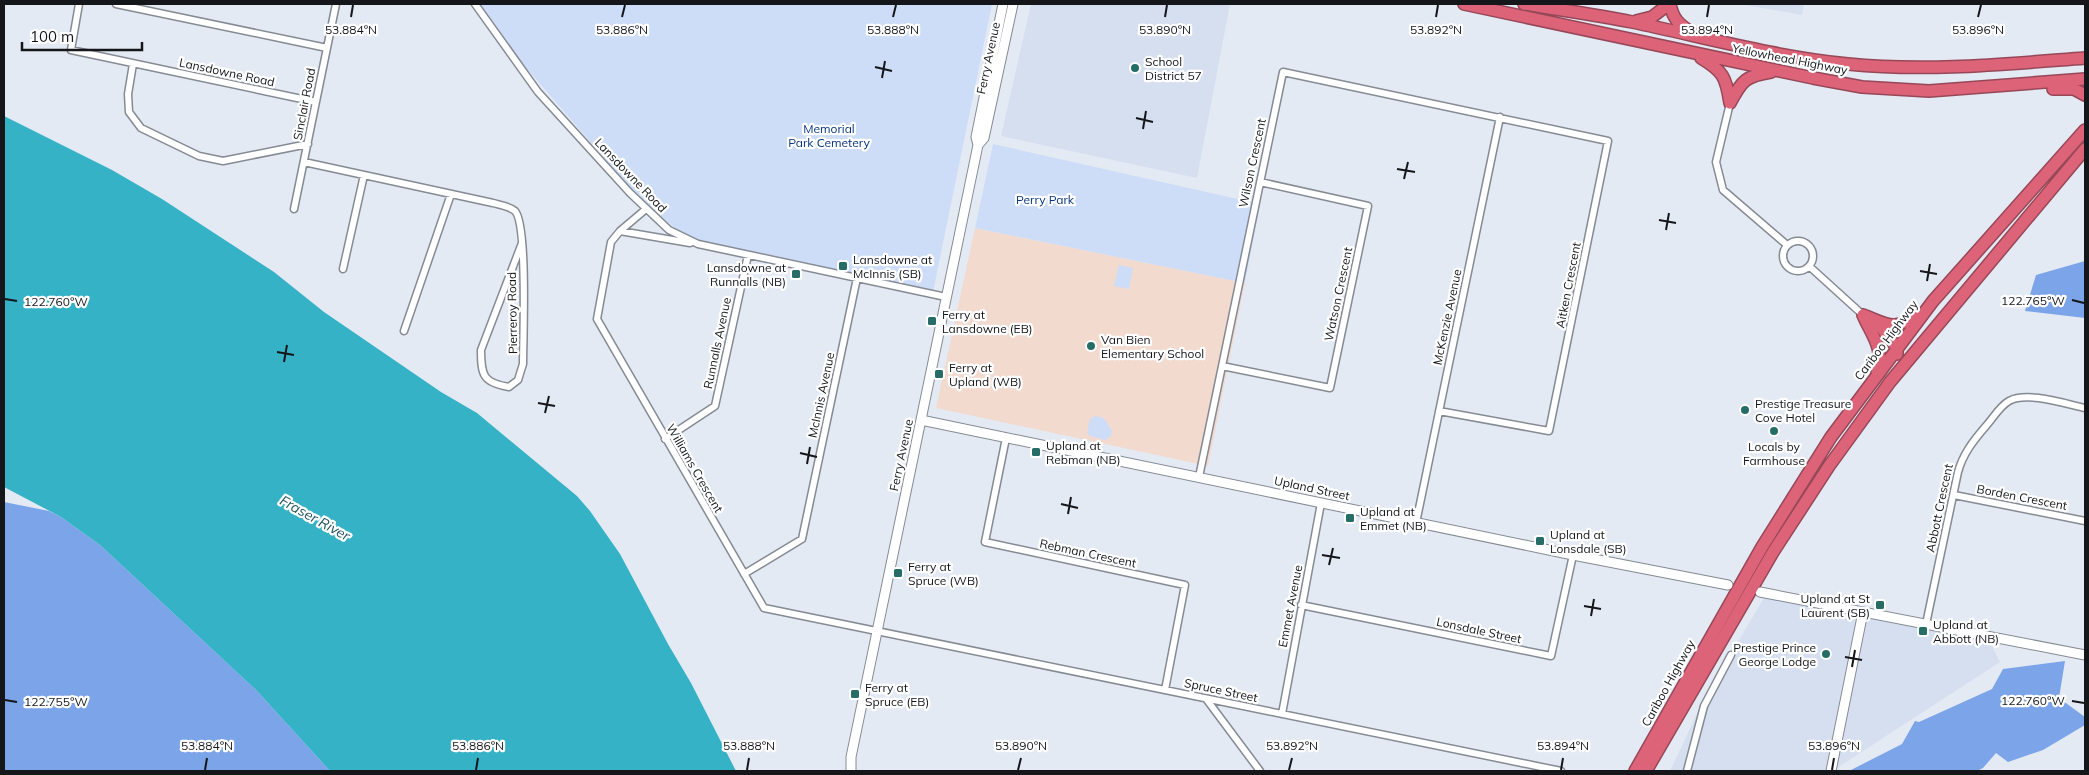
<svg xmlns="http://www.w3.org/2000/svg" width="2089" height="775" viewBox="0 0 2089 775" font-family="Mulish,sans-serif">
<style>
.built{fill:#d5dff0}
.education{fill:#f2dacf}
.green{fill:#cdddf8}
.forest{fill:#7ca4e8}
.water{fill:#36b2c7}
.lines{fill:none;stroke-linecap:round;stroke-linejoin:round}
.street-casing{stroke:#858a93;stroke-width:9}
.secondary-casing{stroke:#858a93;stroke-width:11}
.highway-casing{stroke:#974858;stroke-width:14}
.street{stroke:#fff;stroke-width:6}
.secondary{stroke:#fff;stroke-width:9}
.highway{stroke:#dd6379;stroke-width:11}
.ticks{fill:none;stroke:#14161a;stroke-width:2}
.poi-dot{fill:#256d66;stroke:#fff;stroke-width:2}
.labels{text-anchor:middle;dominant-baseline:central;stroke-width:4.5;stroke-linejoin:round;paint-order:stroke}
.street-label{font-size:12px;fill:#14161a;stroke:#fff}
.poi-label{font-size:12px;fill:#14161a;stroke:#fff;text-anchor:start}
.park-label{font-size:12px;fill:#053481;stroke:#fff}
.water-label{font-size:14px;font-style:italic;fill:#21535d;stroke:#fff}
.ticks-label{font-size:12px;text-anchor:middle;fill:#14161a;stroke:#fff;stroke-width:4.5;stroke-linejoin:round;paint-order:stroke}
</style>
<rect width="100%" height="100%" fill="#e4eaf4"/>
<path class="built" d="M1031,4h199l-33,174 -196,-42z
M1739,4h65l-2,11z
M1764,598l222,36 14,28 -160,104 -2,5h-168l34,-72z"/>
<path class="education" d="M975,228l270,55 -37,183 -272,-58z"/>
<path class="green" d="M478,4h514l-59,288 -234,-46 -55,-42 -140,-162z
M993,144l267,60 -15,79 -270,-55z
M1119,265l14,3 -4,21 -15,-3z
M1095,416l9,2 8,13 -1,5 -6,4 -15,-4 -3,-3 3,-14z"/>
<path class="forest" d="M2085,261v57l-60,-7 11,-36z
M4,502l45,9 12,6 39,28 157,146 73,80h-326z
M2065,661l-6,37 26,19v8l-42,25 -35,12 -12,-9 -13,15 -6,3h-128l53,-27 13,-23 4,1 73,-33 11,-20z"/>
<path class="water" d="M4,116l108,54 50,29 112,73 50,40 117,80 36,21 100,83 13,15 30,43 48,90 23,39 45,88h-406l-73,-80 -157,-146 -39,-28 -57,-30z"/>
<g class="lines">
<defs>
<path id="street" d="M79,4l-8,46 245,52
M116,4l211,44
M475,4l63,88 92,101 39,37 29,14 248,53
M133,64l-5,30 1,18 12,16 58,28 24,5 85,-17
M1730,103l-14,59 7,28 64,55
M304,162l189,41c7,2 16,3 22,8 13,14 8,129 8,153l-5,16 -9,7c-26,-4 -28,-12 -28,-37l41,-107
M294,209l42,-205
M646,209l-26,22 -9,11 -14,77 167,289 797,163
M620,231l70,12
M1783 256a15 15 0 1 1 30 0a15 15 0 1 1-30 0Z
M1809,266l54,49
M343,269l21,-94
M404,331l47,-137
M1222,366l108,22 38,-182 -108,-24
M1006,438l-21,104 200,43 -20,105
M665,439l50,-33 33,-151
M1199,477l84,-405 325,69 -59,290 -110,-20
M1954,495l131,26
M1416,523l84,-406
M744,574l58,-35 55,-261
M1301,605l250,51 22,-101
M1926,624l32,-152c5,-18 15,-31 28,-46 7,-8 14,-20 23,-25 18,-10 57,3 76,7
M1207,700l53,71
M1282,714l39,-211
M1687,771l17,-65 27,-51"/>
<path id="secondary" d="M978,145l6,-7 29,-134
M921,420l652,135 155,30
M1760,592l325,63
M851,771v-14l127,-612 -2,-8 27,-133
M1831,771l32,-159"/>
<path id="highway" d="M1464,4l349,74 49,9 67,4 156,-12
M1524,4c36,6 73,11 108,18 72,15 143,35 216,42 79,8 158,0 237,-6
M1670,4c3,15 9,21 23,29
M1636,21l16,-4 17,-13
M1701,58c22,13 25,19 29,45
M2053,89h21l11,6
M1730,103c12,-23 16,-27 41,-31
M1863,315c24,9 32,18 54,-2
M1863,315c8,19 22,34 14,56
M1877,322l20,26v6
M1635,771l127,-224 69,-110 102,-136 152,-171
M1646,771l127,-219 56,-86 61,-84 195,-233"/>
</defs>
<use href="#street" class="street-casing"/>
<use href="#secondary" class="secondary-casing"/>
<use href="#highway" class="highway-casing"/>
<use href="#street" class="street"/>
<use href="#secondary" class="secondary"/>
<use href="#highway" class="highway"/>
</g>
<path class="ticks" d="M351,17l2,-12M622,17l3,-12M893,17l3,-12M1165,17l2,-12M1436,17l2,-12M1707,17l2,-12M1978,17l3,-12M875,67l17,4M882,78l3,-17M1136,118l17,4M1143,129l3,-18M1397,169l18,3M1404,179l4,-17M1659,220l17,3M1666,230l3,-17M1920,271l17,3M1927,281l3,-17M5,299l12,2M2072,300l12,3M277,352l17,3M284,362l3,-17M538,403l17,3M545,413l4,-17M800,453l17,4M807,464l3,-17M1061,504l17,4M1068,514l3,-17M1322,555l18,3M1329,565l4,-17M1584,606l17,3M1591,616l3,-17M1845,657l17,3M1852,667l3,-17M5,700l12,2M2072,701l12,2M205,770l2,-12M476,770l2,-12M747,770l2,-12M1018,770l3,-12M1289,770l3,-12M1561,770l2,-12M1832,770l2,-12"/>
<g class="poi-dot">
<circle cx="1135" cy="68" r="5"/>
<rect x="838" y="261" width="10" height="10" rx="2.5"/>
<rect x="791" y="269" width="10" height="10" rx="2.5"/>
<rect x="927" y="316" width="10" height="10" rx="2.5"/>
<circle cx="1091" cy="346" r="5"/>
<rect x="934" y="369" width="10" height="10" rx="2.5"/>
<circle cx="1745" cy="410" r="5"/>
<circle cx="1774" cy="431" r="5"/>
<rect x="1031" y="447" width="10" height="10" rx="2.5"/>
<rect x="1345" y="513" width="10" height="10" rx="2.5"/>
<rect x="1535" y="536" width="10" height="10" rx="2.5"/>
<rect x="893" y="568" width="10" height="10" rx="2.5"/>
<rect x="1875" y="600" width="10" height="10" rx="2.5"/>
<rect x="1918" y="626" width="10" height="10" rx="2.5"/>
<circle cx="1826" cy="654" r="5"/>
<rect x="850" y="689" width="10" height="10" rx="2.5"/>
</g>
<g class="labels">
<g class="street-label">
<text transform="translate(988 58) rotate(-78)">Ferry Avenue</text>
<text transform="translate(1790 59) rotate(11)">Yellowhead Highway</text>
<text transform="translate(227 72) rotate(12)">Lansdowne Road</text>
<text transform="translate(304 104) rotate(-79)">Sinclair Road</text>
<text transform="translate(1252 163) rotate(-78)">Wilson Crescent</text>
<text transform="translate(631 175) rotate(46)">Lansdowne Road</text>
<text transform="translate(1568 285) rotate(-79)">Aitken Crescent</text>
<text transform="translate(1338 294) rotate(-78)">Watson Crescent</text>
<text transform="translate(512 313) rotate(-91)">Pierreroy Road</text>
<text transform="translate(1447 317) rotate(-78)">McKenzie Avenue</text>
<text transform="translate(1886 340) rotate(-53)">Cariboo Highway</text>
<text transform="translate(717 343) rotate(-78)">Runnalls Avenue</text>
<text transform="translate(821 395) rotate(-78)">McInnis Avenue</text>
<text transform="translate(901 455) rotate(-78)">Ferry Avenue</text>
<text transform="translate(695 468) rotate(60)">Williams Crescent</text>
<text transform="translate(1312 488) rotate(12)">Upland Street</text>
<text transform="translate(2022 497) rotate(11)">Borden Crescent</text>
<text transform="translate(1939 508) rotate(-78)">Abbott Crescent</text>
<text transform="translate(1088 553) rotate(12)">Rebman Crescent</text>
<text transform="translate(1290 606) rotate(-79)">Emmet Avenue</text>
<text transform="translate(1479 630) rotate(12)">Lonsdale Street</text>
<text transform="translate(1668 683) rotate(-61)">Cariboo Highway</text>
<text transform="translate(1221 690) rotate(12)">Spruce Street</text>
</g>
<g class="poi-label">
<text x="1145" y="61">School<tspan x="1145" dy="14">District 57</tspan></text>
<text x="853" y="259">Lansdowne at<tspan x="853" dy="14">McInnis (SB)</tspan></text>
<text x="786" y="267" text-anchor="end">Lansdowne at<tspan x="786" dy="14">Runnalls (NB)</tspan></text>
<text x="942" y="314">Ferry at<tspan x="942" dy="14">Lansdowne (EB)</tspan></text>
<text x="1101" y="339">Van Bien<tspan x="1101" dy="14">Elementary School</tspan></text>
<text x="949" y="367">Ferry at<tspan x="949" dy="14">Upland (WB)</tspan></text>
<text x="1755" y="403">Prestige Treasure<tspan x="1755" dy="14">Cove Hotel</tspan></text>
<text x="1046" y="445">Upland at<tspan x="1046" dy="14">Rebman (NB)</tspan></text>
<text x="1774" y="446" text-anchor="middle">Locals by<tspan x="1774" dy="14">Farmhouse</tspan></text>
<text x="1360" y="511">Upland at<tspan x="1360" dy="14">Emmet (NB)</tspan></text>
<text x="1550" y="534">Upland at<tspan x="1550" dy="14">Lonsdale (SB)</tspan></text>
<text x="908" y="566">Ferry at<tspan x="908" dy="14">Spruce (WB)</tspan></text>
<text x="1870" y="598" text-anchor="end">Upland at St<tspan x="1870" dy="14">Laurent (SB)</tspan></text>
<text x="1933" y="624">Upland at<tspan x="1933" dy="14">Abbott (NB)</tspan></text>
<text x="1816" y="647" text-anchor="end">Prestige Prince<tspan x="1816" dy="14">George Lodge</tspan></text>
<text x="865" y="687">Ferry at<tspan x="865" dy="14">Spruce (EB)</tspan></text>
</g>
<g class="park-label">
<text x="829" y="128">Memorial<tspan x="829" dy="14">Park Cemetery</tspan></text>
<text x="1045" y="199">Perry Park</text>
</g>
<g class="water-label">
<text transform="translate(315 518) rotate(29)">Fraser River</text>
</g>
</g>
<g class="ticks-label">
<text x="351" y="34">53.884°N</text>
<text x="893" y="34">53.888°N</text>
<text x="1165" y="34">53.890°N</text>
<text x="622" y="34">53.886°N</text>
<text x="1436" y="34">53.892°N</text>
<text x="1707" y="34">53.894°N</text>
<text x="1978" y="34">53.896°N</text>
<text x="2033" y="305">122.765°W</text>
<text x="56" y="306">122.760°W</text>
<text x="2033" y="705">122.760°W</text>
<text x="56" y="706">122.755°W</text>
<text x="207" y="750">53.884°N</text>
<text x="478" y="750">53.886°N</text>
<text x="749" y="750">53.888°N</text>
<text x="1021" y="750">53.890°N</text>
<text x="1292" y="750">53.892°N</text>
<text x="1563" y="750">53.894°N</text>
<text x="1834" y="750">53.896°N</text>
</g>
<rect width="2089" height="775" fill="none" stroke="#14161a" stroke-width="10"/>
<path d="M22 42v8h120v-8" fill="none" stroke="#14161a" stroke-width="2.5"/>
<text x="30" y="42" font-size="15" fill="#14161a" stroke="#ffffff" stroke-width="4" paint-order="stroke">100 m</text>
</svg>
